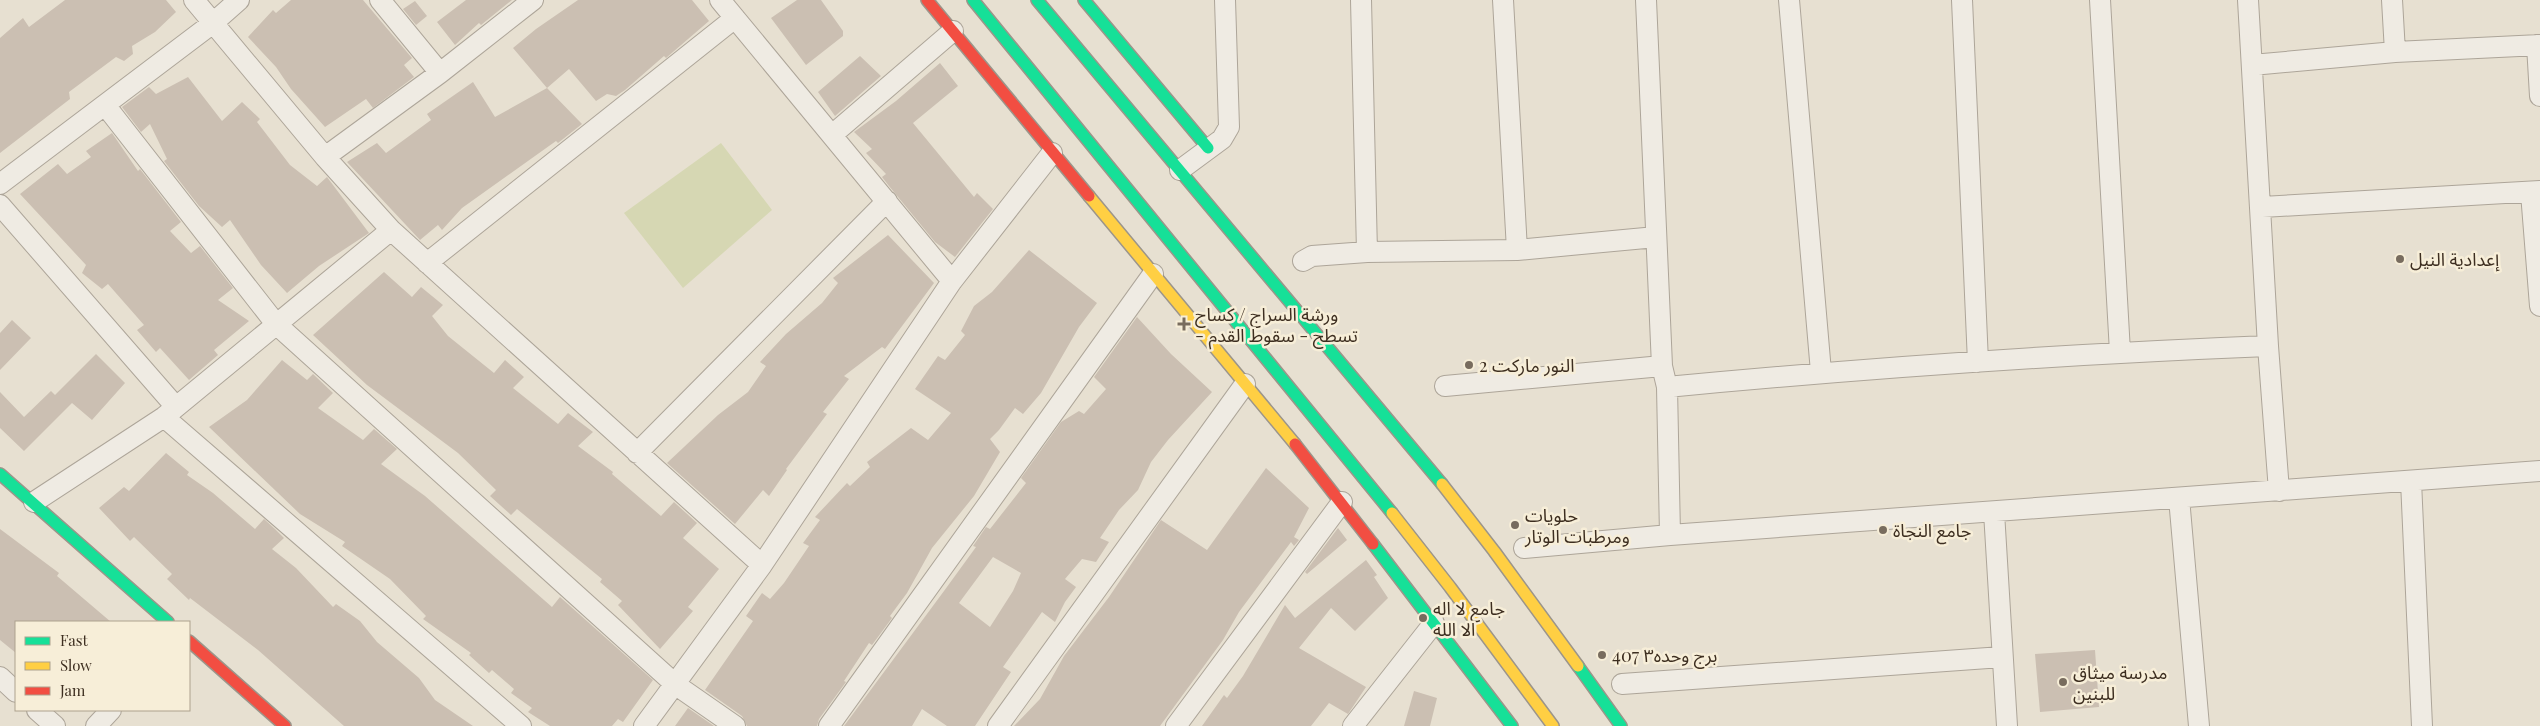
<svg xmlns="http://www.w3.org/2000/svg" width="2540" height="726" viewBox="0 0 2540 726" font-family="'Playfair Display','Noto Sans Arabic',serif">
<style>
.green{fill:#d6d7b3}
.building{fill:#cbbfb2;fill-rule:evenodd}
.lines{fill:none;stroke-linecap:round;stroke-linejoin:round}
.street-casing{stroke:#ada599;stroke-width:22}
.fast-casing{stroke:#9c958a;stroke-width:14}
.slow-casing{stroke:#9c958a;stroke-width:14}
.jam-casing{stroke:#9c958a;stroke-width:14}
.street{stroke:#efebe3;stroke-width:20}
.fast{stroke:#16e098;stroke-width:11}
.slow{stroke:#ffcf43;stroke-width:11}
.jam{stroke:#f24e42;stroke-width:11}
.poi-dot{fill:#786c5e;stroke:#f7eed8;stroke-width:2}
.labels{text-anchor:middle;dominant-baseline:central;stroke-width:5;stroke-linejoin:round;paint-order:stroke}
.poi-label{font-size:18px;fill:#3d2e20;stroke:#f7eed8;text-anchor:start}
</style>
<rect width="100%" height="100%" fill="#e7e0d1"/>
<path class="green" d="M721,143l51,67 -89,78 -59,-75z"/>
<path class="building" d="M65,0h101l10,12 -21,20 -23,14 1,8 -9,7 -8,-4 -47,35 1,7 -70,54v-115l23,-20 6,9z
M291,0h72l49,58 -8,7 10,12 -41,31 -7,-9 -41,28 -34,-38 -15,-22 -28,-30 25,-27 3,3z
M466,0h46l-31,25 -2,-2 -24,22 -18,-23z
M578,0h114l17,21 -43,37 -2,-2 -39,34 -9,6 -9,-2 -11,7 -27,-32 -22,19 -34,-40 23,-19z
M797,0h24l22,31v5l-37,29 -35,-47z
M415,1l12,15 -11,9 -13,-16z
M860,56l21,20 -46,40 -17,-24z
M940,63l18,23 -45,37 61,74 3,-4 16,16 -38,48 -20,-15 -46,-56 -7,-9 4,-3 -20,-21 6,-4 -18,-17 42,-31z
M188,77l34,44 20,-19 18,17 -3,3 33,43 27,21 10,-9 42,56 -50,33 -32,27 -26,-28 -31,-45 -8,7 -23,-21 -35,-45 3,-2 -17,-35 -9,8 -19,-25 27,-20 7,7z
M473,82l22,35 52,-29 35,36 -24,19 -2,-2 -94,67 -20,22 -4,-5 -18,15 -73,-78 30,-19 9,10 45,-33 -4,-6z
M112,133l26,38 2,-2 41,53 -11,9 21,22 9,-7 33,42 -15,12 31,21 -35,29 4,5 -29,25 -29,-32 -4,4 -19,-22 7,-5 -36,-41 -6,5 -20,-16 4,-8 -66,-71 38,-30 9,10 24,-17 -5,-6z
M888,235l46,48 -49,66 -3,-2 -38,29 5,3 -26,33 4,2 -41,55 1,1 -18,26 -6,-6 -28,34 -68,-61 51,-48 30,-23 18,-26 -6,-4 26,-28 36,-31 16,-20 -5,-5z
M1029,250l68,53 -18,24 -38,66 -18,21 -8,-6 -16,22 -9,9 10,13 -26,44 -42,52 -25,45 -17,23 2,2 -20,27 -3,-2 -25,38 2,1 -27,37 -2,7h-70l-5,-10 -37,-26 48,-69 -7,-5 16,-23 8,6 14,-16 25,-37 -6,-3 17,-23 -5,-3 32,-34 3,3 20,-19 -3,-5 44,-34 17,12 23,-27 -36,-24 23,-33 7,4 20,-25 -4,-4 13,-25 18,-14z
M384,272l28,25 9,-10 22,18 -11,11 16,20 46,37 11,-13 19,17 -11,11 45,36 10,-11 25,19 -15,14 35,26 -1,2 49,42 13,-14 23,21 -14,15 36,31 -31,38 5,4 -33,38 -42,-44 4,-4 -22,-19 2,-3 -85,-70 -6,6 -21,-19 6,-6 -38,-37 -91,-68 -54,-50z
M1137,317l34,37 41,38 -44,48 -17,22 -13,28 -19,20 -19,28 9,4 -13,20 -14,-3 -17,20 11,8 -11,15 -10,20 -13,-10 -39,55 8,5 -36,54h-28l-25,-17 -10,17h-68l100,-135 32,-44 -3,-1 13,-19 4,2 36,-46 -5,-5 40,-56 18,-11 5,3 22,-25 -12,-12zM993,557l28,16 -8,18 -23,36 -31,-24z
M12,320l19,18 -31,32v-37z
M96,354l29,29 -33,37 -20,-17 -48,48 -24,-23v-36l24,25 27,-26 4,4z
M282,360l25,20 6,-6 20,19 -15,15 45,32 11,-11 23,20 -16,15 44,32 127,111 8,-10 93,83 -30,42 -5,-3 -6,7h-62l-22,-14 4,-4 -21,-15 3,-4 -22,-19 -3,3 -20,-18 2,-2 -48,-34 3,-3 -36,-37 -48,-33 3,-4 -45,-28 -91,-87 38,-27z
M166,453l23,19 -2,3 26,18 42,36 9,-10 11,10 9,9 -12,11 24,19 37,39 3,-3 24,17 17,21 42,36 16,22 38,26h-129l-86,-76 -68,-52 -1,2 -22,-21 5,-5 -38,-37 -4,4 -31,-33 25,-21 5,4z
M1266,468l43,40 -15,29 5,3 -5,6 -3,-4 -52,70 -16,28 -63,86h-146l26,-27 24,-43 45,-59 52,-77 46,30z
M1338,528l9,12 -40,34 -2,-2z
M0,529l59,44 -2,3 54,46h-95v31l-16,-13z
M1366,560l11,15 -3,2 14,21 -33,33 -24,-23 -32,40 67,39 -18,27 -19,-11 -18,23h-109l22,-31 3,3 16,-22 42,-71 10,13z
M2095,650l4,57 -59,5 -5,-58z
M1414,691l23,7 -7,28h-26z
M688,708l26,18h-39z"/>
<g class="lines">
<defs>
<path id="street" d="M194,0l131,157 66,73 371,335
M380,0l60,73
M720,0l232,281
M1361,0l6,252
M1503,0l14,250
M1646,0l16,366 5,21 3,148
M1789,0l32,372
M1962,0l16,362
M2100,0l20,352
M2248,0l20,346 11,145
M2392,0l3,52
M2537,45l3,51
M2252,65l143,-13 145,-7
M105,105l171,219 400,361 59,41
M832,135l121,-104
M325,157l115,-84 93,-73
M1180,170l42,-31 7,-12 -4,-127
M0,184l213,-161 26,-23
M2531,193l9,113
M0,205l176,202
M2262,207l278,-16
M1303,261l9,-5 55,-4 150,-2 139,-13
M427,263l308,-245
M1445,386l217,-20
M1667,387c200,-19 400,-33 601,-41
M164,417l357,309
M637,453l250,-252
M2411,481l11,245
M2179,498l20,228
M34,502l130,-85 227,-187
M1994,512l13,214
M1524,548l146,-13 870,-64
M0,677l16,15
M1622,684l380,-27
M37,710l18,16
M96,726l15,-16
M644,726l118,-161 190,-284 100,-128
M829,726l324,-452
M998,726l247,-342
M1176,726l166,-224
M1353,726l81,-103"/>
<path id="fast" d="M973,0l419,513
M1037,0l405,484
M1084,0l124,148
M0,474l168,148
M1373,544l139,182
M1578,666l43,60"/>
<path id="slow" d="M1089,196l206,248
M1442,484l52,67 84,115
M1392,513l58,74 103,139"/>
<path id="jam" d="M927,0l162,196
M1295,444l78,100
M189,641l96,85"/>
</defs>
<use href="#street" class="street-casing"/>
<use href="#fast" class="fast-casing"/>
<use href="#slow" class="slow-casing"/>
<use href="#jam" class="jam-casing"/>
<use href="#street" class="street"/>
<use href="#fast" class="fast"/>
<use href="#slow" class="slow"/>
<use href="#jam" class="jam"/>
</g>
<g class="poi-dot">
<circle cx="2400" cy="259" r="5"/>
<path d="M1181.5 316.5h5v5h5v5h-5v5h-5v-5h-5v-5h5z"/>
<circle cx="1469" cy="365" r="5"/>
<circle cx="1515" cy="525" r="5"/>
<circle cx="1883" cy="530" r="5"/>
<circle cx="1423" cy="618" r="5"/>
<circle cx="1602" cy="655" r="5"/>
<circle cx="2063" cy="682" r="5"/>
</g>
<g class="labels">
<g class="poi-label">
<text x="2410" y="259">إعدادية النيل</text>
<text x="1195" y="314">ورشة السراج / كساح<tspan x="1195" dy="21">- تسطح - سقوط القدم</tspan></text>
<text x="1479" y="365">النور ماركت 2</text>
<text x="1525" y="515">حلويات<tspan x="1525" dy="21">ومرطبات الوتار</tspan></text>
<text x="1893" y="530">جامع النجاة</text>
<text x="1433" y="608">جامع لا اله<tspan x="1433" dy="21">الا الله</tspan></text>
<text x="1612" y="655">برج وحده٣ 407</text>
<text x="2073" y="672">مدرسة ميثاق<tspan x="2073" dy="21">للبنين</tspan></text>
</g>
</g>
<rect x="15" y="621" width="175" height="90" fill="#f7eed8" stroke="#ada18e"/>
<rect x="25" y="637" width="25" height="8" fill="#16e098" stroke="#ada18e"/>
<text x="60" y="646" font-size="15" fill="#3d2e20">Fast</text>
<rect x="25" y="662" width="25" height="8" fill="#ffcf43" stroke="#ada18e"/>
<text x="60" y="671" font-size="15" fill="#3d2e20">Slow</text>
<rect x="25" y="687" width="25" height="8" fill="#f24e42" stroke="#ada18e"/>
<text x="60" y="696" font-size="15" fill="#3d2e20">Jam</text>
</svg>
